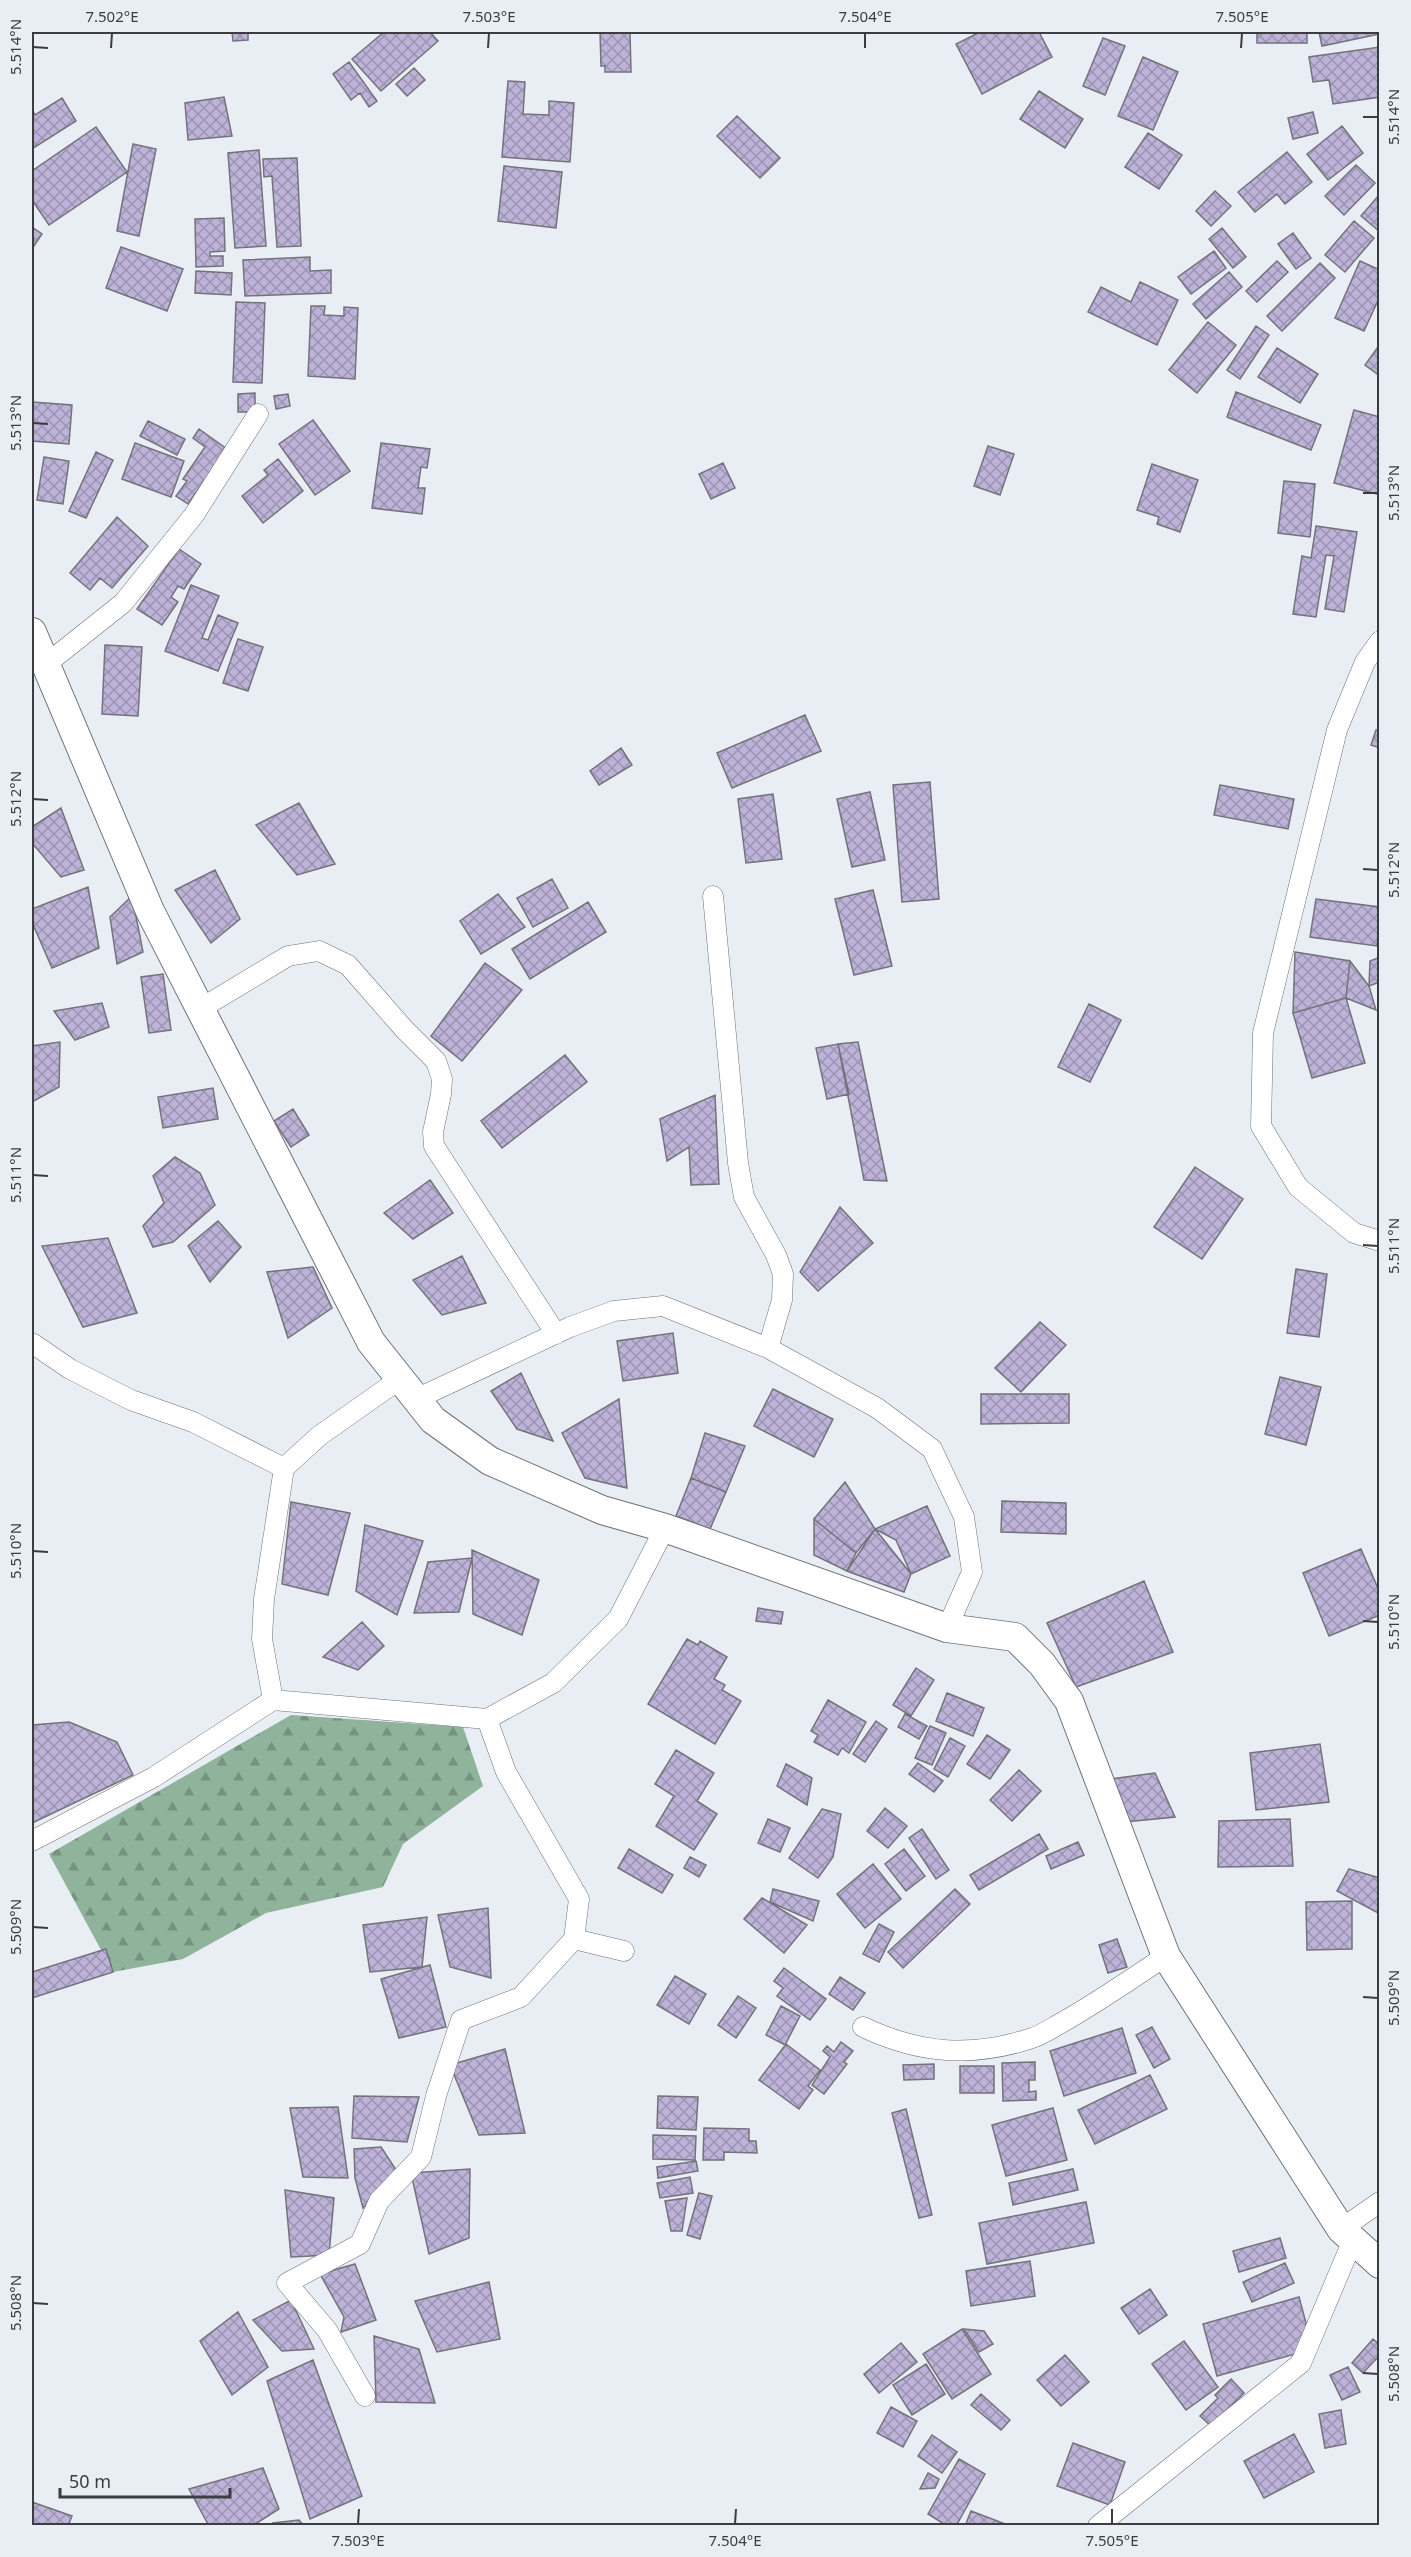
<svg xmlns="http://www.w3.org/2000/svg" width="1411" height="2557" viewBox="0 0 1411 2557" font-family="'Noto Sans',sans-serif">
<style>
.forest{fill:url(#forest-firs)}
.building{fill:url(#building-cross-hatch);stroke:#74727a;stroke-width:1.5}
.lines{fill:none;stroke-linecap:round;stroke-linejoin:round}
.street-casing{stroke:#6f7279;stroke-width:21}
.secondary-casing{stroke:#6f7279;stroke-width:30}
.street{stroke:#fff;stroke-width:20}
.secondary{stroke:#fff;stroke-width:28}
.ticks{fill:none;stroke:#3b3d40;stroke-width:2}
.neatline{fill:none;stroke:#3b3d40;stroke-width:2}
.ticks-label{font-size:15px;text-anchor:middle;fill:#3b3d40}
</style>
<defs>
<pattern id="forest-firs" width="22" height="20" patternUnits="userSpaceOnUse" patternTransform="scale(1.5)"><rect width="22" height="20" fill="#8fb39b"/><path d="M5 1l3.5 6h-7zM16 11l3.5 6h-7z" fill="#769380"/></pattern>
<pattern id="building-cross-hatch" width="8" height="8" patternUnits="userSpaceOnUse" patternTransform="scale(1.5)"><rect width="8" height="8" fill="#bdb3d8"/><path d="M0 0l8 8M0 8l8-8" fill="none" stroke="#9b93b1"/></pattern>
</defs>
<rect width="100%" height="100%" fill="#e9eef5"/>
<path class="forest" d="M291,1715l172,12 20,59 -80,58 -20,43 -117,26 -83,46 -70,13 -64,-118z"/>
<path class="building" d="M232,32h16v8l-15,1z
M384,32h46l8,9 -57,50 -29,-32z
M600,32h30l1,40h-26v-6h-4z
M980,32h59l13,25 -70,37 -26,-50z
M1257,32h50v11h-50z
M1319,32h61v2l-58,12z
M1103,38l22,8 -20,49 -22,-9z
M1380,47v50l-47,7 -4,-24 -16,2 -4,-25z
M1143,57l35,15 -25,58 -35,-14z
M349,62l28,39 -8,6 -9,-14 -9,7 -18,-26z
M414,68l11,12 -18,16 -11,-12z
M508,81l17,1 -2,32 26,1v-14l25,2 -4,59 -68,-5z
M1039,91l44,28 -18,29 -45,-29z
M224,97l8,39 -44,4 -3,-37z
M62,98l14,23 -44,28v-40l3,6z
M1313,112l5,21 -25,6 -5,-21z
M737,116l43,42 -20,20 -43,-42z
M1342,126l21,27 -35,27 -21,-26z
M96,127l31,45 -78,53 -17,-25v-29z
M1148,133l34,22 -23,34 -34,-22z
M133,144l23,5 -17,87 -22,-5z
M259,150l7,96 -31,2 -7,-95z
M1287,152l25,30 -27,22 -8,-10 -22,18 -17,-20z
M297,158l4,88 -24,1 -5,-71 -8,1 -1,-18z
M1356,165l19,18 -31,32 -19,-19z
M504,166l58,6 -6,56 -58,-7z
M1215,191l16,15 -20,20 -15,-15z
M1380,194v38l-19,-16z
M224,218l1,33 -15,1v4h13v10l-27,1 -1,-48z
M1354,221l20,17 -29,34 -20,-17z
M32,227l10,7 -10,15z
M1222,228l24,29 -13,11 -24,-29z
M1293,233l18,25 -15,11 -18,-25z
M121,247l62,22 -16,42 -61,-23z
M1214,251l12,17 -35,26 -13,-17z
M310,257v14l21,-1v23l-86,3 -2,-36z
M1277,261l11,11 -31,30 -11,-11z
M1360,261l20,9v26l-16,35 -29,-13z
M1320,263l15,15 -53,53 -15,-15z
M196,271l36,2 -1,22 -36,-2z
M1229,272l13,15 -36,32 -13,-15z
M1140,282l38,18 -21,45 -69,-33 13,-25 30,15z
M236,302l29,1 -3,80 -29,-1z
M311,306h14l-1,9 20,1v-9l14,1 -3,71 -47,-3z
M1208,322l28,23 -39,48 -28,-23z
M1256,326l13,9 -29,44 -13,-9z
M1380,344v32l-15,-11z
M1277,348l41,26 -18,29 -42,-26z
M1236,392l85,33 -10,25 -84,-33z
M255,393v19h-17v-18z
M288,394l2,12 -14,3 -2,-13z
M32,402l40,3 -3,39 -37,-3z
M1354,410l26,7v69l-3,8 -43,-11z
M313,420l37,51 -35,24 -36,-51z
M148,421l37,18 -8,16 -37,-19z
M199,429l28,20 -39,55 -12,-8 11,-15 -4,-2 22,-32 -12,-9z
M135,443l49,18 -13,36 -49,-18z
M381,443l49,6 -3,19 -6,-1 -3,21h7l-3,26 -50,-6z
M988,446l26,8 -14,41 -26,-9z
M96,452l17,8 -27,58 -17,-7z
M44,457l25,4 -6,43 -26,-4z
M278,459l25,32 -40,32 -21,-27 26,-21 -4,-5z
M723,463l12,25 -24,11 -12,-25z
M1152,464l46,16 -18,52 -23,-8 2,-7 -22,-7z
M1284,481l31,3 -5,53 -32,-4z
M117,517l31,29 -36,42 -12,-10 -10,12 -20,-17z
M1316,526l41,6 -13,80 -19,-3 9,-53 -8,-1 -10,62 -23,-3 9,-58 9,2z
M179,549l22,15 -17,25 -6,-3 -7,11 7,5 -16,23 -25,-16z
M191,585l28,11 -17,42 6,2 10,-25 20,8 -20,48 -53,-20z
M238,639l25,8 -15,44 -25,-8z
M105,645l37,2 -4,69 -36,-2z
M805,715l16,36 -89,37 -15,-35z
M1376,730l4,1v17l-9,-3z
M621,748l11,17 -33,20 -9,-14z
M930,782l9,117 -37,3 -9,-117z
M1220,785l74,14 -6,30 -74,-14z
M870,792l15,68 -33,7 -15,-68z
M773,794l9,65 -36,4 -8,-64z
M299,803l36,61 -38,11 -41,-50z
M61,808l23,62 -23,7 -29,-34v-16z
M215,870l25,49 -29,24 -36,-53z
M552,879l16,29 -35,19 -16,-29z
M88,887l11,61 -47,20 -20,-46v-13z
M873,890l19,76 -38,9 -19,-76z
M498,894l27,33 -44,27 -21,-33z
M132,896l11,56 -26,12 -7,-47z
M1316,899l64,8 -3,39 -67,-9z
M588,902l18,30 -76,47 -18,-30z
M1295,952l55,9 -4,37 -53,15z
M1380,957v25l-11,4 1,-25z
M1350,961l19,25 7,24 -30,-12z
M485,963l37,27 -60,71 -31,-25z
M163,974l8,56 -22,3 -8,-56z
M1346,998l19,65 -53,15 -19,-65z
M102,1003l7,24 -34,13 -21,-29z
M1089,1004l32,16 -31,62 -32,-15z
M60,1042l-1,45 -27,15v-56z
M858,1042l29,139 -23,-1 -26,-136z
M838,1044l11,50 -22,5 -11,-51z
M565,1055l22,27 -85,66 -21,-27z
M213,1088l5,31 -55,9 -5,-31z
M715,1095l4,89 -28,1 -2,-38 -22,14 -7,-42z
M293,1109l16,26 -18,12 -17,-26z
M175,1157l25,16 15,32 -42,37 -20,5 -10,-21 21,-23 -11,-27z
M1195,1167l48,32 -41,60 -48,-32z
M430,1180l23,33 -40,26 -29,-26z
M840,1207l33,36 -55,48 -18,-19z
M218,1221l23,26 -31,35 -22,-36z
M108,1238l29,75 -54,14 -41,-81z
M462,1256l24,47 -44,12 -29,-35z
M313,1267l19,41 -44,30 -21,-66z
M1296,1269l31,5 -8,63 -32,-4z
M1040,1322l26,23 -45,47 -26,-24z
M673,1333l5,40 -55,8 -6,-40z
M521,1373l32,68 -36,-12 -26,-38z
M1280,1377l41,10 -15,58 -41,-11z
M773,1389l60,30 -19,38 -60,-31z
M981,1394h88v29l-88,1z
M619,1399l8,89 -42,-10 -23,-45z
M705,1433l40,13 -19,46 -35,-14z
M691,1478l35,14 -16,37 -34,-13z
M845,1482l30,47 -19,24 -42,-34z
M1002,1501l64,2v31l-65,-2z
M291,1502l59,11 -22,82 -46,-11z
M927,1506l23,50 -39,18 -15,-34 -21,-11z
M814,1519l42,34 -9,18 -33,-16z
M365,1525l58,16 -26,74 -41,-24z
M875,1529l36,45 -7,18 -57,-21z
M1361,1549l19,44v22l-51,21 -26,-63z
M472,1550l67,30 -17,55 -49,-21z
M472,1558l-13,54 -45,1 14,-51z
M1144,1581l29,71 -97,35 -29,-64z
M758,1608l25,4 -2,12 -25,-3z
M362,1622l22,24 -26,24 -35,-13z
M687,1639l11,6 2,-4 27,16 -13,22 11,6 -3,5 19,11 -26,43 -67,-40z
M916,1668l18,12 -23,36 -18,-11z
M947,1693l37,15 -11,28 -37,-15z
M828,1700l38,22 -17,31 -7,-5 -4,7 -24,-13 4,-7 -7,-4z
M905,1714l22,12 -8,13 -21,-12z
M876,1721l11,8 -22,33 -12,-8z
M69,1722l48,20 16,33 -101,48v-98z
M930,1726l16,7 -14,32 -17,-7z
M987,1735l23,15 -20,29 -23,-15z
M950,1738l15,8 -17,31 -14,-8z
M1320,1744l9,58 -73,8 -6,-57z
M676,1750l38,23 -17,28 20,13 -23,36 -38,-24 18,-30 -19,-12z
M918,1763l25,18 -9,11 -25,-18z
M786,1764l26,14 -5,27 -30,-19z
M1019,1770l22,21 -29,30 -22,-21z
M1155,1773l20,44 -60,6 -4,-44z
M885,1808l22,18 -19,22 -21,-17z
M822,1809l19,5 -8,43 -15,21 -29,-20z
M768,1819l22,9 -10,24 -22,-9z
M1290,1819l3,47 -75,1 1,-46z
M922,1829l27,41 -13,9 -27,-41z
M1039,1834l9,15 -69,41 -9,-15z
M1078,1842l6,13 -33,14 -5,-13z
M629,1849l44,26 -11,18 -44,-25z
M904,1849l21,27 -19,15 -21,-27z
M690,1857l16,8 -7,12 -15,-9z
M873,1864l28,35 -36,29 -28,-34z
M1349,1869l31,9v36l-43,-23z
M773,1889l46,12 -6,20 -43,-19z
M955,1889l15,15 -67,64 -15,-16z
M762,1898l45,27 -23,28 -40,-34z
M1352,1901v48l-45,1 -1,-48z
M488,1908l3,70 -41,-11 -12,-52z
M427,1917l-5,50 -52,5 -7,-47z
M879,1924l15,8 -15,30 -16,-8z
M1117,1939l10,28 -19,6 -9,-28z
M106,1949l7,23 -81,26v-26z
M430,1965l16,62 -47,11 -18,-59z
M784,1968l42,31 -16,21 -33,-24 6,-8 -9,-7z
M675,1976l31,18 -17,30 -32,-19z
M840,1977l25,16 -12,17 -24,-16z
M738,1996l18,12 -20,30 -18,-13z
M781,2006l19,10 -15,29 -19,-10z
M1152,2027l18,32 -16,9 -18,-33z
M1122,2028l14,45 -72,23 -14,-45z
M841,2042l12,9 -9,11 3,2 -23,30 -12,-9 18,-28 -7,-6 4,-5 7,6z
M786,2044l34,26 -12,16 5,4 -14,19 -40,-29z
M505,2049l20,84 -46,2 -29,-70z
M1035,2062v18h-6v12l7,-1v9l-33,1 -1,-38z
M934,2064v15l-30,1 -1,-15z
M960,2066h34v27h-34z
M1150,2075l17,34 -72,35 -17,-34z
M354,2096l65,1 -12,45 -55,-4z
M658,2096l40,1 -2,33 -39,-2z
M338,2107l10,71 -45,-1 -13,-69z
M1053,2108l14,52 -61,16 -14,-51z
M906,2109l26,106 -13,3 -27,-105z
M704,2128l45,1v12h7l1,12 -33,-1v8h-21z
M653,2135l43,1 -1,24 -42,-1z
M381,2147l17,26 -35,35 -8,-30 -1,-29z
M696,2161l2,10 -40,7 -1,-11z
M470,2169l-1,69 -40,16 -18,-81z
M1073,2169l5,21 -65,15 -4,-22z
M690,2177l3,16 -33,5 -3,-15z
M285,2190l49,8 -5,57 -38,2z
M699,2193l13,3 -12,43 -13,-4z
M687,2198l-5,33h-11l-6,-30z
M1086,2202l8,41 -107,21 -8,-41z
M1280,2238l6,20 -47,14 -6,-21z
M1030,2261l5,35 -64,10 -5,-35z
M1285,2263l9,20 -42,19 -9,-20z
M355,2264l21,56 -35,12 3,-15 -24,-43z
M489,2282l11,57 -63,13 -22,-51z
M1150,2289l17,26 -28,19 -18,-26z
M1299,2297l14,52 -96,27 -14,-52z
M291,2300l23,49 -32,2 -29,-31z
M238,2312l30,55 -36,28 -32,-54z
M962,2329l29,45 -39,25 -29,-45z
M964,2329l20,2 9,13 -14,8z
M374,2336l45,13 16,54 -59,-1z
M1373,2339l7,6v10l-17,18 -11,-10z
M1184,2341l34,46 -32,23 -34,-46z
M901,2343l16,19 -38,31 -15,-19z
M1065,2355l24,27 -28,24 -24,-26z
M313,2360l49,136 -52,23 -43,-138z
M926,2364l19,30 -33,21 -19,-30z
M1348,2367l12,25 -18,8 -12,-25z
M1231,2379l13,14 -33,33 -11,-10 18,-18 -3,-3z
M981,2394l29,26 -9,10 -30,-25z
M891,2407l26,14 -14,26 -26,-14z
M1341,2410l5,34 -21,4 -6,-34z
M1294,2434l20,38 -50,26 -20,-37z
M932,2435l25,17 -15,21 -24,-17z
M1073,2443l52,19 -15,43 -53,-19z
M959,2459l26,15 -29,52h-9l-19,-12z
M263,2468l16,41 -27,17h-43l-20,-37z
M928,2473l11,6 -4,9 -15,1z
M32,2502l40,14 -4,10h-36z
M971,2511l37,14v1h-43z
M299,2520l5,6h-30l-1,-3z"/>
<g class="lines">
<defs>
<path id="street" d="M1380,641l-15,21 -28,68 -74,303 -2,93 37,61 56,46 26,8
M45,665l78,-62 71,-88 64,-101
M713,896l25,267 6,34 32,58 7,19 -1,26 -14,48
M200,1009l88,-53 31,-5 29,14 56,64 32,32 6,18 -1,15 -8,38 1,14 122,188
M32,1343l38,26 61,31 62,22 91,46
M416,1399l154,-72 44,-16 49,-5 105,42 109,60 55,41 32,68 8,55 -25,56
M273,1700l-11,-61 2,-40 20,-131 35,-32 81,-57
M32,1841l122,-64 119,-77 214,19 66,-36 65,-64 47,-91
M574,1939l50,12
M863,2027c57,27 109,31 169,11 10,-3 20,-10 29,-15 36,-20 70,-44 105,-67
M1341,2229l39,-27
M365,2396l-38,-66 -40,-47 73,-39 19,-43 42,-44 15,-61 25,-76 60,-23 53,-58 5,-40 -73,-127 -19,-53
M1098,2526l203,-163 52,-123"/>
<path id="secondary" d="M32,632l118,279 221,431 62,78 57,41 112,49 63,18 282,100 68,9 27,27 27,37 97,255 175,273 39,35"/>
</defs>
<use href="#street" class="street-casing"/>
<use href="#secondary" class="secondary-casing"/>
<use href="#street" class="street"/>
<use href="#secondary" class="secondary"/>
</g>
<path class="ticks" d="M33,47l15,1M111,48l1,-15M488,48l1,-15M865,48v-15M1241,48l1,-15M1363,117h15M33,423l15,1M1363,493h15M33,799l15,1M1363,869l15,1M33,1175l15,1M1363,1245l15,1M33,1551l15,1M1363,1621l15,1M33,1927l15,1M1363,1997l15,1M33,2303l15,1M1363,2373l15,1M358,2524l1,-15M735,2524l1,-15M1112,2524v-15"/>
<rect width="1411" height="2557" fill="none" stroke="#e9eef5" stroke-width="66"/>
<path d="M60 2488v9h170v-9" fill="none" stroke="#3b3d40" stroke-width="3"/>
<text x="69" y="2488" font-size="18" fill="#3b3d40" stroke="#e9eef5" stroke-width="4.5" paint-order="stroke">50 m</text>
<rect x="33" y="33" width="1345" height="2491" class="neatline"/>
<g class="ticks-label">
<text x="112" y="22">7.502°E</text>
<text x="489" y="22">7.503°E</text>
<text x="865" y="22">7.504°E</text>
<text x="1242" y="22">7.505°E</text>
<text transform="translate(16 47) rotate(-90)" y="5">5.514°N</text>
<text transform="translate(1394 117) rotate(-90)" y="5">5.514°N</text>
<text transform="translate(16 423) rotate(-90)" y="5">5.513°N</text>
<text transform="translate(1394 493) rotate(-90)" y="5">5.513°N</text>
<text transform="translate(16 799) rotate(-90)" y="5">5.512°N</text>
<text transform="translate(1394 870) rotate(-90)" y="5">5.512°N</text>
<text transform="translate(16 1175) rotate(-90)" y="5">5.511°N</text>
<text transform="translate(1394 1246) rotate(-90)" y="5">5.511°N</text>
<text transform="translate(16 1551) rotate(-90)" y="5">5.510°N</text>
<text transform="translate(1394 1622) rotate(-90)" y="5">5.510°N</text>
<text transform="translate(16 1927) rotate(-90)" y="5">5.509°N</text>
<text transform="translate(1394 1998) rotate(-90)" y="5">5.509°N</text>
<text transform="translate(16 2303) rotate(-90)" y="5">5.508°N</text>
<text transform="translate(1394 2374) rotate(-90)" y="5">5.508°N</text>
<text x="358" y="2546">7.503°E</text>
<text x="735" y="2546">7.504°E</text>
<text x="1112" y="2546">7.505°E</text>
</g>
</svg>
